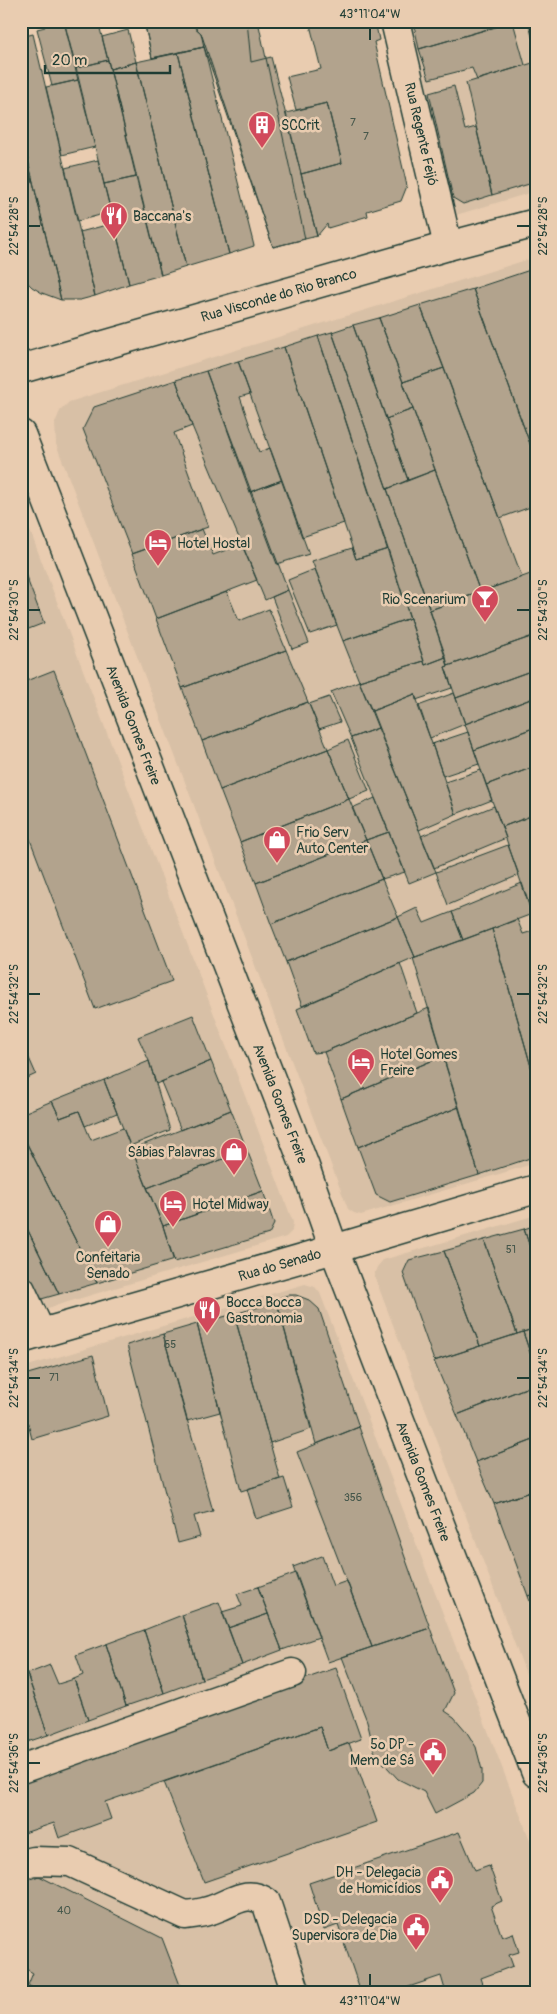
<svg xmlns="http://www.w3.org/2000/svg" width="557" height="2014" viewBox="0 0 557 2014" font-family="Pangolin,sans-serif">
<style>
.built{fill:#d8c0a6}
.building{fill:#b2a38d;stroke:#1f3d34}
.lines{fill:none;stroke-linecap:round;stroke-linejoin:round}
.minor-casing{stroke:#1f3d34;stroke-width:31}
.minor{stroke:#e9ccb0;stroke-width:28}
.ticks{fill:none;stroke:#1f3d34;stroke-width:2}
.labels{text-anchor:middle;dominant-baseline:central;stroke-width:5;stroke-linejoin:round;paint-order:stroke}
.number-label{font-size:11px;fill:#44564a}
.poi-label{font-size:14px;fill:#1f3d34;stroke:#e9ccb0;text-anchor:start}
.street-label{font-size:14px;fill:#1f3d34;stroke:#e9ccb0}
.neatline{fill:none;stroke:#1f3d34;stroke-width:2}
.ticks-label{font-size:12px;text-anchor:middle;fill:#1f3d34}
</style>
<rect width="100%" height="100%" fill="#e9ccb0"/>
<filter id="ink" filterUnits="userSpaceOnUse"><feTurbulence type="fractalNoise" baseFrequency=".02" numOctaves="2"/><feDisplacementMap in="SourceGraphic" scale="10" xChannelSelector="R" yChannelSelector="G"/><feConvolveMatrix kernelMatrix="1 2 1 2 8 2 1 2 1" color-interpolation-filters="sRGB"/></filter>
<g filter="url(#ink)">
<path class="built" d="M405,21h131v170l-80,24 -6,-1z
M536,257v906l-175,52 -7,-2 -6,-4 -292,-765 -1,-21 5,-12 9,-9z
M21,507l272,715 -1,9 -6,6 -265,79z
M536,1215v485l-162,-425 3,-8 6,-7z
M305,1284l10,3 5,6 216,563v137h-515v-625z"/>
<path class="building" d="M43,21h21l14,59 -26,6 -15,-57 8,-2z
M64,21h34l10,39 -32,8z
M144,21h44l13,12 3,14 -52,11z
M144,21h114l47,218 -32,8 -69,-200 -52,11z
M188,21h59l4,41 20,-5 46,179 -44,11 -72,-214z
M258,21h20l-19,5z
M309,21h66l4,19 -5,2 33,144 -6,15 -34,10 1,5 -40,12 -1,-4 -10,12 -16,-62 41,-11 -15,-60 -31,7 -9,-33 34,-8z
M428,21h87l-96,28 -5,-24z
M528,21h8v31z
M513,22l12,43 -48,15 -5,-12 -43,11 -10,-30z
M128,30l8,32 -26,7 -8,-32z
M33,34l62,262 -15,4h-19l-40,-169v-94z
M204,47l50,199 -25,8 -51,-201z
M178,53l51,201 -43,13 -50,-205z
M108,60l28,117 -32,7 -28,-116z
M136,62l50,205 -25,8 -51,-206z
M536,62v120l-44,13 -26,-112z
M78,80l17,67 -33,8 -16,-68z
M454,86l11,44 11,-3 16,68 -29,9 -10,-6 -24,-105z
M327,103l15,60 -41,11 -15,-61z
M21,131l39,165 1,4 -19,-7 -10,-6 -11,-11z
M98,160l13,52 -33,9 -13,-53z
M136,177l25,98 -32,9 -25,-100z
M114,223l15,61 -34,12 -15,-64z
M536,268v192l-63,-171z
M473,289l63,171v45l-36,13 -80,-213z
M420,305l24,63 -41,14 -24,-64z
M379,318l34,91 -27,10 -33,-94z
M353,325l55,155 -21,9 -55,-157z
M332,332l114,325 -21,8 -107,-329z
M318,336l70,213 -32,10 -72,-212z
M284,347l60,176 -42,14 -64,-176z
M238,361l12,33 -10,3 19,55 11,-4 12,32 -32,12 -44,-121z
M444,368l78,209 -42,15 -77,-210z
M206,371l82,219 -23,10 -73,-174 -16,-46z
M176,380l16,46 -18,7 34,94 -76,27 -49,-125 11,-22z
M413,409l22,61 -27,10 -22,-61z
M435,470l45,122 -50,18 -43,-121z
M282,480l27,74 -32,10 -27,-72z
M202,529l11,26 29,-11 15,36 -101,39 -24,-65z
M352,548l4,11 32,-10 22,69 -67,23 -31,-80z
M22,566l22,57 -23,9v-66z
M315,569l22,56 -27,9 -22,-54z
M536,572v63l-88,31 -18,-56z
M288,590l21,53 -17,6 -20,-52z
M227,592l12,29 30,-12 17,41 -104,38 -26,-69z
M410,618l14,43 -65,20 -16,-40z
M536,635v34l-80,29 -11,-31z
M286,650l22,52 -106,39 -20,-53z
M446,657l2,9 -3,1 7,21 -36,12 -1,-6 -43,17 -13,-30 65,-20 1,4z
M536,669v28l-71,27 -9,-26z
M54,670l118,311 -77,28 -74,-193v-133z
M359,681l19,47 -27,10 -20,-46z
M454,693l11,31 -35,14 -12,-32z
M415,694l41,120 -37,16 -47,-119z
M329,697l11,25 -21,7 -10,-25z
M536,697v30l-62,23 -9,-26z
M308,702l20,47 -108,41 -18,-49z
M536,727v39l-50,19 -12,-35z
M378,728l58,144 -27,11 -58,-145z
M468,732l11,32 -36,12 -11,-32z
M348,740l21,51 -20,8 -21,-50z
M328,749l21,50 -109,43 -20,-52z
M536,766v48l-34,13 -16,-42z
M481,770l11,30 -36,14 -11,-32z
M375,798l14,34 -23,8 -14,-32z
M349,799l17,41 -110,43 -16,-41z
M494,806l12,32 -72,30 -13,-32z
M536,814v99l-4,1 -30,-87z
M389,832l16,40 -23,7 -16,-39z
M366,840l16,39 -111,45 -15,-41z
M508,845l11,30 -71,30 -12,-33z
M382,879l16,38 -112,45 -15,-38z
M522,883l10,31 -69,26 -11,-28z
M417,908l7,15 28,-11 11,28 -48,17 -17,-40z
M398,917l17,40 -113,49 -16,-44z
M517,919l6,15 13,-4v154l-44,-155z
M492,929l44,155v72l-57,19 -66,-217z
M400,963l17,50 -93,39 -11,1 -16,-44z
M429,1008l14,48 -102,43 -17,-47z
M193,1015l18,46 -55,23 -7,-23 -11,-24z
M21,1040l15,34 -15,7z
M443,1056l16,51 -101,40 -17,-48z
M149,1061l21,69 -40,16 -26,-66z
M211,1061l20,49 -50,20 -20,-48z
M104,1080l13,33 -32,13 -6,-15 -19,7 -8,-17z
M52,1101l8,17 19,-7 12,29 32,-12 40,98 11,34 -77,23 -76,-151v-18z
M459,1107l20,68 -89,27 -14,-7 -18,-48z
M231,1110l16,40 -100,38 -15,-39z
M21,1132l76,151 -38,11 -38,-78z
M247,1150l16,41 -100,35 -16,-38z
M263,1191l11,33 -5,10 -95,28 -11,-36z
M21,1216l38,78 -21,6 -17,-34z
M536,1225v40l-12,-36z
M524,1229l12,36v63l-19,6 -33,-94z
M484,1240l33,94 -37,12 -36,-95z
M444,1251l36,95 -46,15 -31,-88 6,-13z
M288,1295h8l13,5 10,9 40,118 -43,17 -39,-142 4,-5z
M277,1302l34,127 -41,14 -36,-129z
M234,1314l46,165 -39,12 -44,-167z
M197,1324l23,88 -33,9 -24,-87z
M536,1328v42l-13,-38z
M523,1332l13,38v14l-79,31 -23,-54z
M163,1334l50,177 -19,5 6,21 -22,6 -51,-198z
M93,1355l15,61 -76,23 -11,-42v-21z
M536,1384v55l-60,23 -19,-47z
M359,1427l71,201 -58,19 -75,-195z
M536,1439v51l-42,14 -18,-42z
M284,1478l9,29 -37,12 -9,-30z
M536,1490v103l-8,3 -34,-92z
M322,1556l11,30 14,-5 25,66 -44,15 -35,-95z
M296,1573l23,64 -37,13 -24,-63z
M258,1587l10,27 -40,14 -6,-16 20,-6 -5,-12z
M536,1593v24l-8,-21z
M219,1602l23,63 -40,14 -20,-64z
M268,1614l14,36 -40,15 -14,-37z
M182,1615l20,64 -38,14 -20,-63z
M430,1628l24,65 -9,18 9,6 12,14 10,16 6,23v13l-8,10 -39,21 -11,-22 -26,-13 -23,-25 -8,-33 -25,-64z
M144,1630l20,63 -38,13 -20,-62z
M106,1644l20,62 -38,14 -14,-41 9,-4 -7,-20z
M50,1665l8,19 16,-5 14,41 -40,15 -21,-61z
M336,1668l25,71 -33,12 -8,-24 -215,75 6,17 -52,19 -5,-15 -33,11v-56z
M27,1674l21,61 -27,9v-68z
M320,1727l8,24 21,-8 28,79 -173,60 -40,-100z
M459,1832l16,38 14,-5 13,36 -11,5 11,31 11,-4 6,19 -10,3 4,11 -32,12 3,9 -18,6h-20l-5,-17 -50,17h-30l-23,-68 -14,5 -15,-47z
M39,1876l123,62 21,55h-146l1,-2 -10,-6 5,-12 -12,-7v-84z"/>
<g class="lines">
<defs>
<g id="minor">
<path id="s1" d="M395,21l53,225"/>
<path id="s2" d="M21,369l427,-123 88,-23"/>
<path id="s3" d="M21,434l283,730 30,85 202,524"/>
<path d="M21,1290l20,43"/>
<path id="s4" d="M21,1339l313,-90 202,-60"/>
<path d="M21,1769l271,-96"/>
<path d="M21,1864l13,-3 36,1 115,53c11,-1 23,-3 34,-8 17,-7 30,-17 47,-5l30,91"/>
</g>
</defs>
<use href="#minor" class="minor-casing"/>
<use href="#minor" class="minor"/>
</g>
</g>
<path class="ticks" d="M370,28v12M28,226h12M517,226h13M28,610h12M517,610h13M28,994h12M517,994h13M28,1378h12M517,1378h13M28,1763h12M517,1763h13M370,1974v12"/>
<defs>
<symbol id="building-pin" viewBox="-11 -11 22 30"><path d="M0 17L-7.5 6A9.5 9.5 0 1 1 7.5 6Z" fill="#d1495b" stroke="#e9ccb0"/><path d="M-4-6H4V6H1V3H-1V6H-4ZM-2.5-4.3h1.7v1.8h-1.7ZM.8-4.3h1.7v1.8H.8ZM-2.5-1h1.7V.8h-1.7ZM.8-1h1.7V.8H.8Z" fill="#fff"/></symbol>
<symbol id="restaurant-pin" viewBox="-11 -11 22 30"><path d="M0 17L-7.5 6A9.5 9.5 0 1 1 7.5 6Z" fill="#d1495b" stroke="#e9ccb0"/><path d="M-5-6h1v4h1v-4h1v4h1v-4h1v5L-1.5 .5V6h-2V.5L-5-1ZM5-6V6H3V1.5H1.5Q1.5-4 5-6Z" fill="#fff"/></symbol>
<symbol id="hotel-pin" viewBox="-11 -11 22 30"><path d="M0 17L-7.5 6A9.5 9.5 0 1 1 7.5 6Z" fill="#d1495b" stroke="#e9ccb0"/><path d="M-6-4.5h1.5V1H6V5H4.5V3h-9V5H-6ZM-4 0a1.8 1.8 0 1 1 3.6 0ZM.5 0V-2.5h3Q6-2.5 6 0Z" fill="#fff"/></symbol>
<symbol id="bar-pin" viewBox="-11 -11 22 30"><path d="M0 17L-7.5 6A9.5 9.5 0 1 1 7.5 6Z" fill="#d1495b" stroke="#e9ccb0"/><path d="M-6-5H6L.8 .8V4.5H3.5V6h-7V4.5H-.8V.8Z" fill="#fff"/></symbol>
<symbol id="shop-pin" viewBox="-11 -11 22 30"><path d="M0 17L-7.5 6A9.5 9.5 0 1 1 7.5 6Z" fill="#d1495b" stroke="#e9ccb0"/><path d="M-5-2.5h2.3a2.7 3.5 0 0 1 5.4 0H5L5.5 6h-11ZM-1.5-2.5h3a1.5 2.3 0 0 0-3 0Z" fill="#fff"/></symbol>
<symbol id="civic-pin" viewBox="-11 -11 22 30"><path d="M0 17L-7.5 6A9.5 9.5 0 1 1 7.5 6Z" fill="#d1495b" stroke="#e9ccb0"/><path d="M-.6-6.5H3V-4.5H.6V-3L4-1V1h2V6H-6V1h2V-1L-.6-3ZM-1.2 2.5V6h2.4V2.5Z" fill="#fff"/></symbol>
</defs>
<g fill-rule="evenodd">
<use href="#building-pin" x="246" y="109" width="32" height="43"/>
<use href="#restaurant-pin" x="98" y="200" width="32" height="43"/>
<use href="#hotel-pin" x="142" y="527" width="32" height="43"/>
<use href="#bar-pin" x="469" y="583" width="32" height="43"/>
<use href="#shop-pin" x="261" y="824" width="32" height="43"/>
<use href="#hotel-pin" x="345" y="1046" width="32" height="43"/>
<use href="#shop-pin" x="218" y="1136" width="32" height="43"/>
<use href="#hotel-pin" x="157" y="1188" width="32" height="43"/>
<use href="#shop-pin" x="92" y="1208" width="32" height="43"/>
<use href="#restaurant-pin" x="191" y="1294" width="32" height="43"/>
<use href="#civic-pin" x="417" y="1736" width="32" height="43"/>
<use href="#civic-pin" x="424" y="1864" width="32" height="43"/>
<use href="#civic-pin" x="400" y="1911" width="32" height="43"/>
</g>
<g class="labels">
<g class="number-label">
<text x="353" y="122">7</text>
<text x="366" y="136">7</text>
<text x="511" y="1249">51</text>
<text x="170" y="1344">65</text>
<text x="54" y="1377">71</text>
<text x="353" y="1497">356</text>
<text x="64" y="1910">40</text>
</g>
<g class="poi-label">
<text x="281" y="125">SCCrit</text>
<text x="133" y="216">Baccana's</text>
<text x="177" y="543">Hotel Hostal</text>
<text x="466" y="599" text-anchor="end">Rio Scenarium</text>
<text x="296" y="832">Frio Serv<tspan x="296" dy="16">Auto Center</tspan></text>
<text x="380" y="1054">Hotel Gomes<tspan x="380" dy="16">Freire</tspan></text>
<text x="215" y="1152" text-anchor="end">Sábias Palavras</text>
<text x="192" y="1204">Hotel Midway</text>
<text x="108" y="1257" text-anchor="middle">Confeitaria<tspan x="108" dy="16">Senado</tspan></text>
<text x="226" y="1302">Bocca Bocca<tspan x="226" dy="16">Gastronomia</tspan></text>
<text x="414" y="1744" text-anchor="end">5º DP -<tspan x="414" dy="16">Mem de Sá</tspan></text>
<text x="421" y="1872" text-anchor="end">DH - Delegacia<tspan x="421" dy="16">de Homicídios</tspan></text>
<text x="397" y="1919" text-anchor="end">DSD - Delegacia<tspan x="397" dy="16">Supervisora de Dia</tspan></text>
</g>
<g class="street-label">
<text stroke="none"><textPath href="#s1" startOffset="116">Rua Regente Feijó</textPath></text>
<text stroke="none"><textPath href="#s2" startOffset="268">Rua Visconde do Rio Branco</textPath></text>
<text stroke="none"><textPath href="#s3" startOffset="312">Avenida Gomes Freire</textPath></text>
<text stroke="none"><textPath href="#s3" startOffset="718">Avenida Gomes Freire</textPath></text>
<text stroke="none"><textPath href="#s4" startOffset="269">Rua do Senado</textPath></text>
<text stroke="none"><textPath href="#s3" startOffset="1122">Avenida Gomes Freire</textPath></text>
</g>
</g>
<rect width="557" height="2014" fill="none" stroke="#e9ccb0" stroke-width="55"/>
<path d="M45 65v8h125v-8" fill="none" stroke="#1f3d34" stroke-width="2.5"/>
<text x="52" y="65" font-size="15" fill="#1f3d34" stroke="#e9ccb0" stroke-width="4" paint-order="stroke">20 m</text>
<rect x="28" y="28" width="502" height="1958" class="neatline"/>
<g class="ticks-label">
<text x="370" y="18">43°11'04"W</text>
<text transform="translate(14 226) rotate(-90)" y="4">22°54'28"S</text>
<text transform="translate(543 226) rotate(-90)" y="4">22°54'28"S</text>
<text transform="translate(14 610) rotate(-90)" y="4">22°54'30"S</text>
<text transform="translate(543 610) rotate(-90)" y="4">22°54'30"S</text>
<text transform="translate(14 994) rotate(-90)" y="4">22°54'32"S</text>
<text transform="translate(543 994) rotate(-90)" y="4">22°54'32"S</text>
<text transform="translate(14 1378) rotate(-90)" y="4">22°54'34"S</text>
<text transform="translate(543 1378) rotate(-90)" y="4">22°54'34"S</text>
<text transform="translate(14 1763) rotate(-90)" y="4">22°54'36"S</text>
<text transform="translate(543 1763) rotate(-90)" y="4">22°54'36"S</text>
<text x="370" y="2005">43°11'04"W</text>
</g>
</svg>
